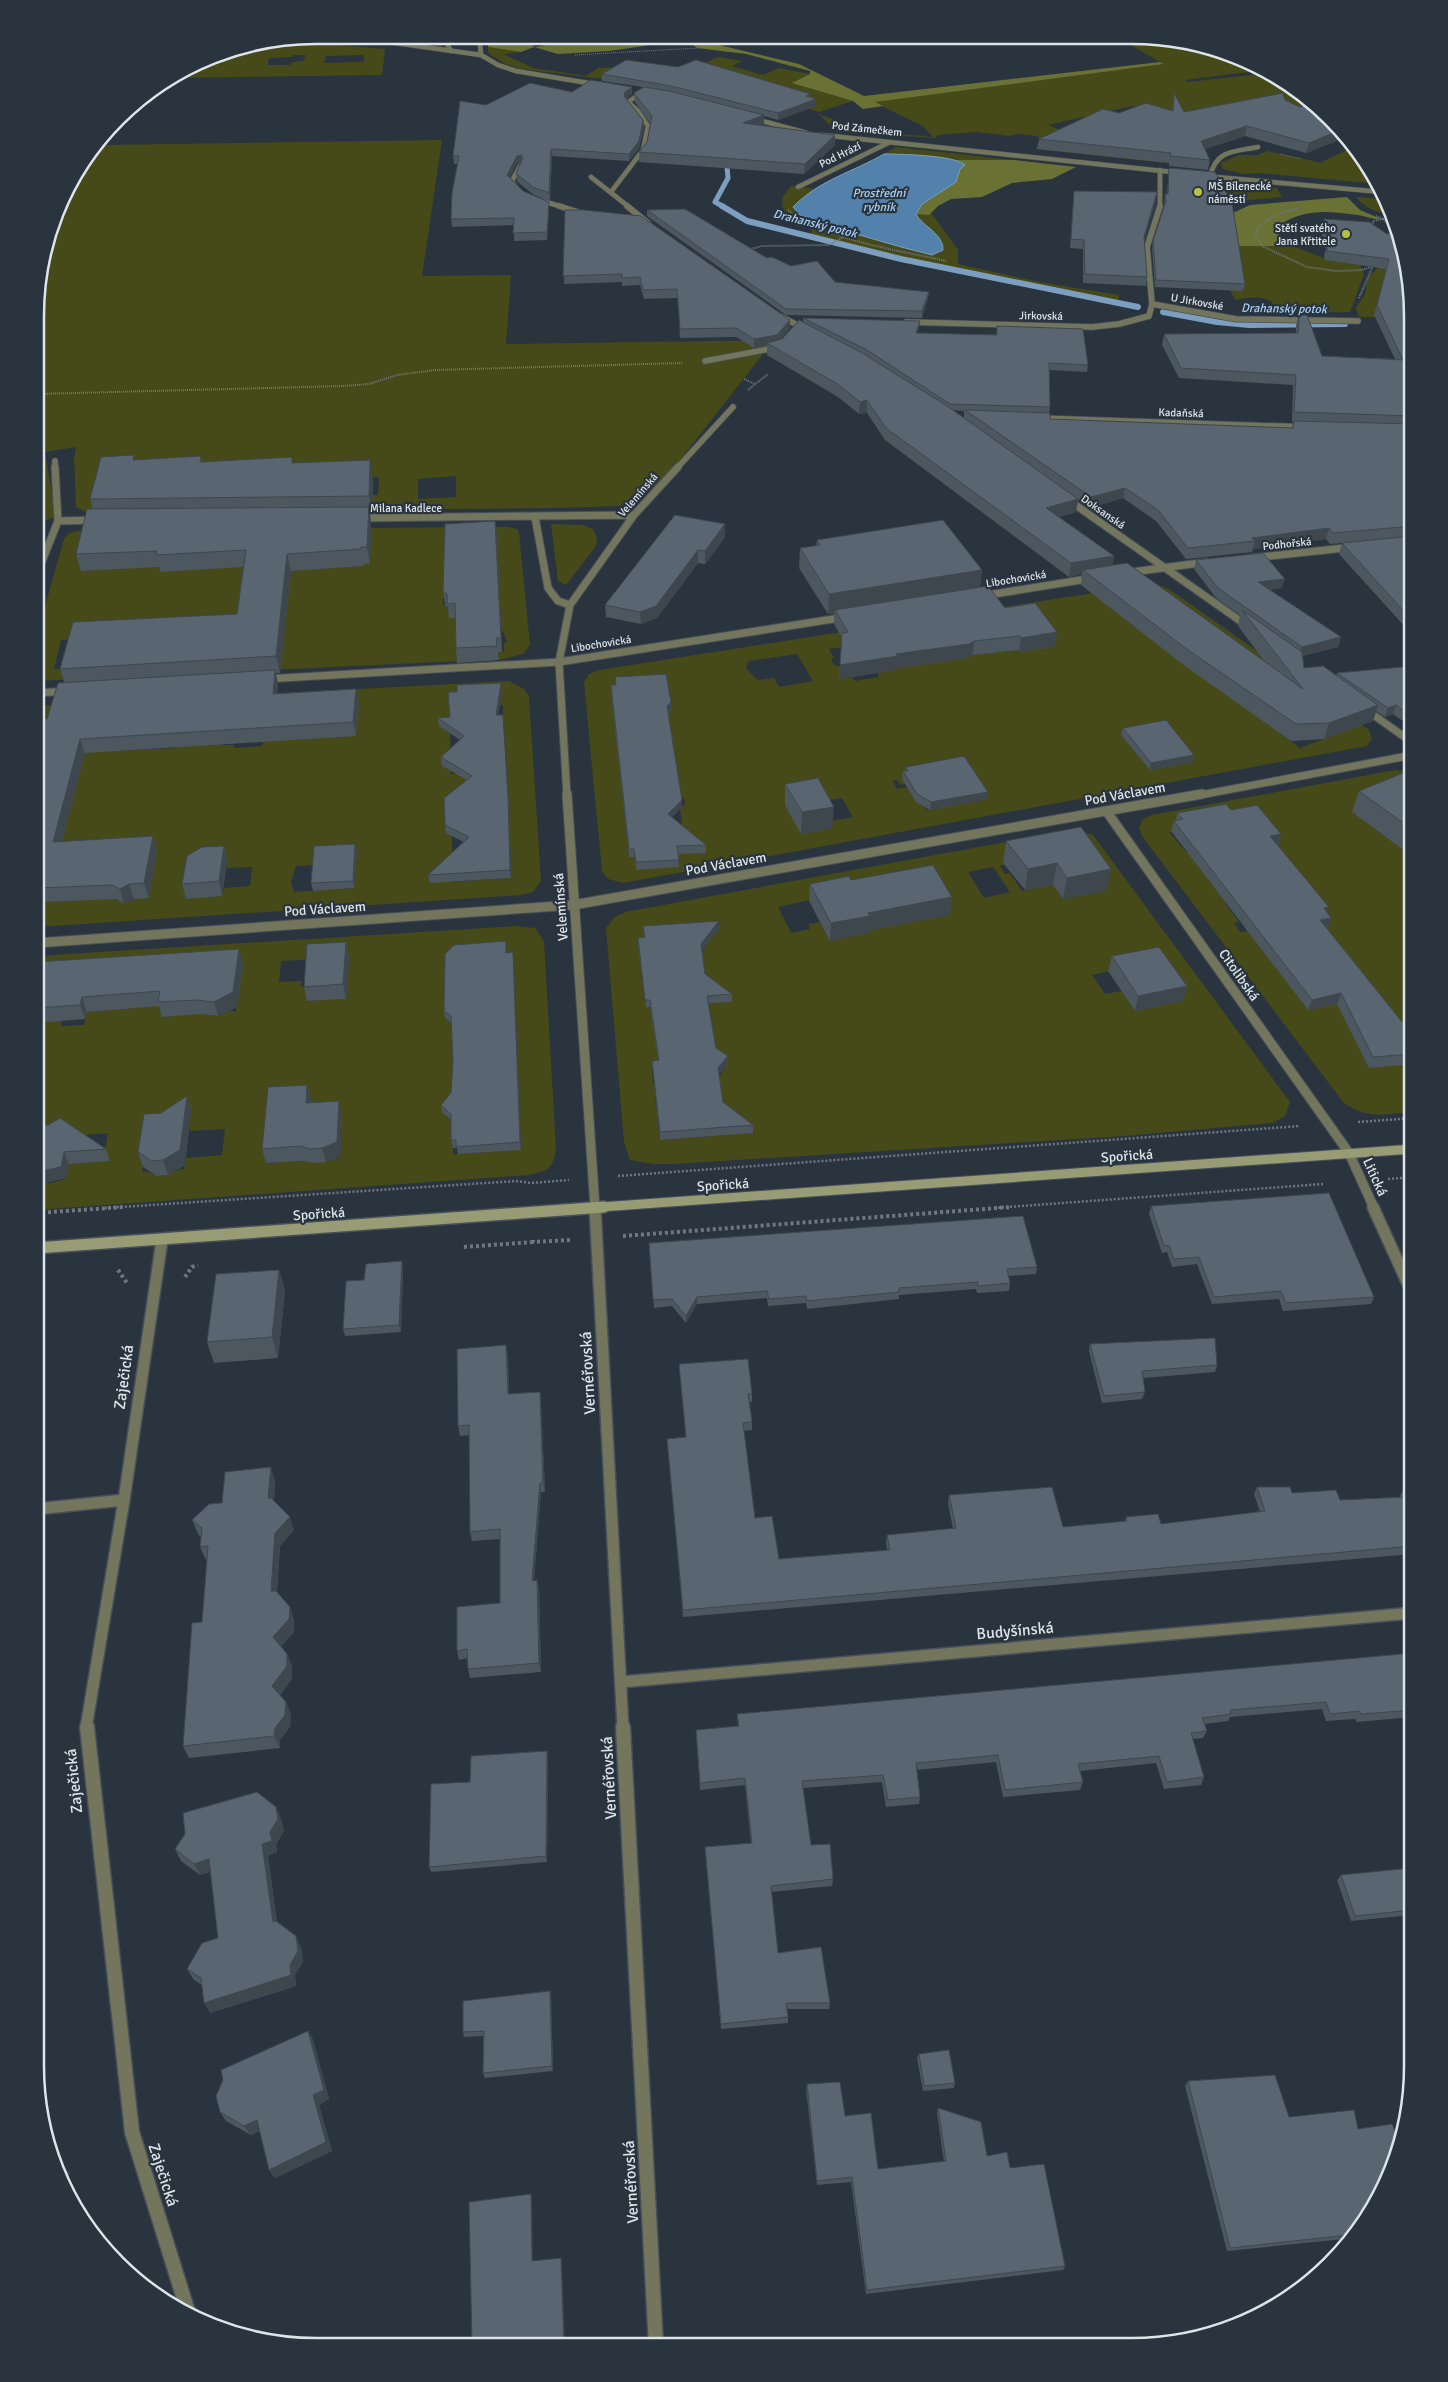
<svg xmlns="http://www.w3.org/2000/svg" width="1448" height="2382" viewBox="0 0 1448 2382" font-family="Signika,sans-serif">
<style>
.green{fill:#454a18;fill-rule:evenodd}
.forest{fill:#6a7135}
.water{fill:#5282ac;stroke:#7c9fbf}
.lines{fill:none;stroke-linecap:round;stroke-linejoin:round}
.stream-far1{stroke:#7c9fbf;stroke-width:5}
.stream{stroke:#7c9fbf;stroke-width:6}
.lane-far2-casing{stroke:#47505a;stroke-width:5.5}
.lane-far1-casing{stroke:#47505a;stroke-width:7}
.lane-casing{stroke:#47505a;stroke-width:14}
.street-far5-casing{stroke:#47505a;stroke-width:5.5}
.street-far4-casing{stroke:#47505a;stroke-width:7}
.street-far3-casing{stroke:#47505a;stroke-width:9}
.street-far2-casing{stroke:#47505a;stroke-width:11}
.street-far1-casing{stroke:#47505a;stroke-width:14}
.street-casing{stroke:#47505a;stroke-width:17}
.secondary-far1-casing{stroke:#47505a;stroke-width:11}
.secondary-casing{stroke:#47505a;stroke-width:14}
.path-far3{stroke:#6f7880;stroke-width:1;stroke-dasharray:1 1;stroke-linecap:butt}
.path-far2{stroke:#6f7880;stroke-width:2;stroke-dasharray:1 1;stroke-linecap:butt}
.path-far1{stroke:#6f7880;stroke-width:2.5;stroke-dasharray:2 2;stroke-linecap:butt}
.path{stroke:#6f7880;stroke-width:4;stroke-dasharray:3 3;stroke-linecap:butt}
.lane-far2{stroke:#73765d;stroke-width:4.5}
.lane-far1{stroke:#73765d;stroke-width:5.5}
.lane{stroke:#73765d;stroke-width:11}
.street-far5{stroke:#73765d;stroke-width:4.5}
.street-far4{stroke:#73765d;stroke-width:5.5}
.street-far3{stroke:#73765d;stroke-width:7}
.street-far2{stroke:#73765d;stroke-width:9}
.street-far1{stroke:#73765d;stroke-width:11}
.street{stroke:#73765d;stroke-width:14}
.secondary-far1{stroke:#979c74;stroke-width:9}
.secondary{stroke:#979c74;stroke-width:11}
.wall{fill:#4d5760;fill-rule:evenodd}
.shaded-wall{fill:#3e474e}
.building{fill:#596570;stroke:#3e474e}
.poi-dot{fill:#b6c148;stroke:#2a343e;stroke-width:2}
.labels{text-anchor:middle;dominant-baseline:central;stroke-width:4.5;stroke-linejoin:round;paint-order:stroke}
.far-street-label{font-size:11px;fill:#dde4ea;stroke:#2a343e}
.far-poi-label{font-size:11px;fill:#dde4ea;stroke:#2a343e;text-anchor:start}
.far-water-label{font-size:12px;font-style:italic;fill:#a8d1f6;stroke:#2a343e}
.street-label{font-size:14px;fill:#dde4ea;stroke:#2a343e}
.near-street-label{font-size:16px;fill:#dde4ea;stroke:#2a343e}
.rim{fill:none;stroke:#dde4ea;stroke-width:2.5}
</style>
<rect width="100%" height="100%" fill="#2a343e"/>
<path class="green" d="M399,35h34l10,12 -46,-8z
M309,36l7,1 -13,5 82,7 -3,26 -208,3 7,-4 13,-1 2,-6h-5l18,-11zM294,55h12l-3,6 -11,1 -2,3h-22v-5l3,-2 21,-1zM363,55l2,5 -4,2 -37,1 2,-7z
M1116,37h53l71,19 24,14 -79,10 3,2 81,-9 34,20 19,18 -122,17 -67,-22 -85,19 67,27 52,11 -131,-14 5,-9 -4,-4 -20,-2 -7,2 -34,-4 -38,3 -2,3 -98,-6 -20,-18 49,17 66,6 -10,-11 -50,-24 291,-38z
M488,47l33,5 -17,2 29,14 53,8 12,-8 26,-1 3,15 -105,-13 -17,-5 -17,-11z
M718,57l24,4 -10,5 31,9 16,-7 31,6 -17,9 60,18 -34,11 -68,-21 -49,-27z
M442,140l-20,136 89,-1 -5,69 268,-4 -112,143 -42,23 -65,2 -470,4 -9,-5 -2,-49 2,-11 -31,5 11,65 -19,6v-244l27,-88 36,-46zM456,476v21l-38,2v-20zM365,477h14l-1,18h-13z
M1356,146l22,38 -119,-11 -15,1 -21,-5 -3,-6 19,-8h18l10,-4 60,13 -6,-2z
M896,147l117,13h-64l-37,-6h-28z
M1216,183l61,5 5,9 -55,5z
M791,186l24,3 -12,8 -3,18 65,22 67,18 5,-20 -17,-13 -4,-8h16l26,36v14l82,18 79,13v5l-230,-45 -82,-20 6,-4 -20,-12 -10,-10 -1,-11z
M1356,197l30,2 7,15c-17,-2 -26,-4 -37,-17z
M1234,246h58l40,15 28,4 4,9 -14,38 -71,1c-7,-20 -28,-16 -44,-13l-5,-10z
M1403,264l-25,38 -3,15h-16l-3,-9 9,-14 3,-17 12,-11z
M551,524l33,1 9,4 4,9 -1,8 -30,39 -8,-4z
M507,527l10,2 2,4 11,112 -7,9 -20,5 -466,22v-47l27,-95 5,-6 15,-3zM371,541l-8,25 -31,2zM292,557l-2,19 -28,1zM494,573h5v9l-47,3zM500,595v36h3l4,11 -3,1v9l-42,3 7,-38 -26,-12v-7zM284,630l-3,27 -51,3zM110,637l-38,31 -18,1 7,-29z
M1145,585h14l10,4 200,141 3,9 -5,7 -744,137 -15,-4 -6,-8 -18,-188 5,-9 10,-4zM864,644l15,33 -24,4 -3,-4 -5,1 -8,-12 -5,-1 -3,-5 3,-2 -5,-9zM797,654l16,27 -34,6 -5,-9 -16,2 -12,-11 2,-8zM615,684l58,69 -59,-34 -1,-9 4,-8h-5l-1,-9 5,-1zM1261,719l79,14 -40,15zM897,780l3,5 10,-2 77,16 -60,11c-8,-12 -14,-6 -15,-24l-15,3 -5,-8zM621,785l57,10 6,4 1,5 -5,5 3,23 -6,22 -48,3zM842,798l11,19 -23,4 3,7 -32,6 17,-32z
M509,681l15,8 5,8 12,184 -8,11 -11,3 -485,32v-221zM497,705h6v9l-5,1v8h6l2,47 -55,4v-3l-6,-4 6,-9 -1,-24 -6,-5 6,-11zM184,713l-7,35 -63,3zM224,732l39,9 -1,5 -28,2v-3h-12zM509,824l2,54 -58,4 -1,-46 -6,-3zM227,864l-1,4 26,-1 -2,19 -26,2 -2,8zM315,865l39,23 -60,4 -3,-10 5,-16z
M1395,770l13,2 -32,58 5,4 17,-7 15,16 -12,5 5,4 7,-3v263c-28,2 -46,8 -70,-10l-201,-266 -3,-9 4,-8 9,-4zM1180,830l54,14 -47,9 -18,-21zM1259,896l-10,35 -9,1 -6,-9 5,-1 -14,-19z
M1065,831h15l13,4 197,267 -5,14 -12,7 -149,13 -451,28h-20l-23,-4 -6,-18 -18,-214 8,-10 11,-6zM1077,849l29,42 -43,8 -10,-15 -31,7 -12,-18 -5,1 -5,-8 5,-2 -1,-1zM993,867l17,25 -26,6 -16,-26zM932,882l6,11 9,2 2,5 -5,4 6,11 -48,9 -17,-33zM847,892l21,41 -38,8 -10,-19 -12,2 2,5 -19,4 -13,-26zM698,930l8,9v6l-5,9 4,28 8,5v6l-5,7v3l-62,5 -2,-14 6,-1 -1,-11h-7l-1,-13h7l-2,-11h-6l-2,-12 7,-1 -1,-11zM1158,961l9,12 -3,1 19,26 -48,11 -13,-20 -17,3 -13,-19zM713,1035l3,20 8,6 1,6 -6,11 5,31 8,7 1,7 -6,7v5l-67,5 -2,-16 7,-1 -1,-13h-7l-2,-14 8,-1 -2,-12h-8l-1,-14 7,-1 -2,-13h7l-2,-17z
M516,926l19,2 9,13 12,209c-4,21 -9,21 -28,25l-492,35v-27h15l15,-4 3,-15 34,-3 5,-28 -35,3 -5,-4h-7l-8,5 -17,1v-182zM507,949v11h7v12l-6,1v12l7,-1v13l-6,1v11h7v14l-63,5 -1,-4 -7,-6 1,-7 6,-6 -1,-7 -6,-5 1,-6 6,-10 -7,-9 1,-6 6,-9zM349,957l-3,42 -38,2v-14h-7v-6l-22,1 2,-21zM242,964l-6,47h-7l-11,5 -26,-3 -30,4 4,-29 4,-1 4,-19zM116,968l-1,11 20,-1 -5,23 -20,2 -2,7 -21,2 -3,13 -23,1 5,-26 -5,-3 1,-6 7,-3 3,-13 20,-2 1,-4zM511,1065l1,13h6l1,14h-7l1,13h6l1,15 -7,1 1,13h7v16l-68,4v-29l-1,-4 -7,-6 1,-7 6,-7 1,-32zM311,1099l-2,19 33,-2 -2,42 -26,5 -7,-2 -40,2 5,-61zM179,1122l11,4 -1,5 36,-2 -3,26 -36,3 -2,11c-9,0 -15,8 -25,7 -7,-1 -9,-5 -17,-4l7,-43c11,-1 20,-6 30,-7z"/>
<path class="forest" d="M490,36c17,-2 32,0 45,11l64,-11h98l-3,3 105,25 65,32 296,-34 4,2 -289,38 8,4 -20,3 -10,-8 -61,-18 18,-9v-3l-64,-17 -49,-6 -11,-8 -77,11 -51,3 -24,-7 -13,5 -33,-5z
M949,160h64l63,7 -24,12 -40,4 -30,14 -31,2 -13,7 -9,9 -13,-1 6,-10 34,-22 6,-20z
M1347,197l13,13 21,9c-7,1 -16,-3 -23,-4 -30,-4 -53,-7 -80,11l1,11 13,9h-58l-8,-30 24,-11z"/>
<path class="water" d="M884,154c15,0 71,1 81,11l-5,4 -4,13 -34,22 -6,10c7,13 27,19 27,36l-11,5 -31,-8 -80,-23 -21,-9 -7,-8c26,-27 60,-35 91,-53z"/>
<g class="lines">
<path class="stream-far1" d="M724,207l-9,-5 13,-24 -2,-23"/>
<path class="stream" d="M722,206l25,15 154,38 237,48
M1163,312l54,10 32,3 96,-1"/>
<defs>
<path id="lane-far2" d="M442,35l9,16
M388,42l3,-7"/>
<path id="lane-far1" d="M705,361l75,-14"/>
<path id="lane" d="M36,1509l88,-9"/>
<path id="street-far5" d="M320,35l47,4 114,16 17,10 18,6 84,14
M479,35l2,20
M751,118l56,15
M822,135l360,38
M1204,176l178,16
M1210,176c7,-27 24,-24 48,-29
M591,177l38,30
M798,187l92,-45
M518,190l-6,-9 8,-15
M611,192l32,-42 5,-24 -10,-15 -10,-9 16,-11
M535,199l28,8
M1160,207v-37"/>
<path id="street-far4" d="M559,206l22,7
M627,206l21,17
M1152,304l84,15 122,2
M778,315l29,15
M906,322l186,5 27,-3 30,-8 3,-12 -5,-57 13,-41
M1037,418l268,9
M55,461v7
M677,468l56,-61"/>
<path id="street-far3" d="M1067,499l182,128
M535,517l13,71 10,13 12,4
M356,518l278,-3
M58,521l39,-1
M1251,558l103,-11
M1125,573l82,-11
M37,574l21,-53 -3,-54
M982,596l111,-18
M265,679l294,-17 287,-45
M37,693l31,-2
M1365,709l48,34
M567,796l-8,-134 11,-57 64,-90 44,-48
M1195,796l218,-41"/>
<path id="street-far2" d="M567,794l28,414
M1107,812l242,341 25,55
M36,943l537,-38 629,-111"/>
<path id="street-far1" d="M595,1207l28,521
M1373,1207l40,88
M621,1682l792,-69
M86,1728l38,-228 38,-260"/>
<path id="street" d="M87,1727l45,405 57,183
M623,1727l33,619"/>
<path id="secondary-far1" d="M587,1208l826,-59"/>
<path id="secondary" d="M36,1248l568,-41"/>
</defs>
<use href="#lane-far2" class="lane-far2-casing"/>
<use href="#lane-far1" class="lane-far1-casing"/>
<use href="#lane" class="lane-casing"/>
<use href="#street-far5" class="street-far5-casing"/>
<use href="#street-far4" class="street-far4-casing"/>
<use href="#street-far3" class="street-far3-casing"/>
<use href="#street-far2" class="street-far2-casing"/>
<use href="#street-far1" class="street-far1-casing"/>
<use href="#street" class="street-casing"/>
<use href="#secondary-far1" class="secondary-far1-casing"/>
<use href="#secondary" class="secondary-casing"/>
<path class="path-far3" d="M575,55l141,-8
M1280,154l21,5"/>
<path class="path-far2" d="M1297,209c-18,3 -32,9 -42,24l7,13 45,21 29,4 26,-1 12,-4
M788,210c44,32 106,39 158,51
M1383,219l13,13
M1383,219l11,-1
M1372,228l1,-7 10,-2 -7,-3
M747,250l15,-4 67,-1 16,-9
M1359,298l13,-30
M744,379l11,5
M748,390l20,-16
M37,394l306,-8 26,-2 28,-9 38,-5 247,-7"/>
<path class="path-far1" d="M1358,1122l55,-4
M618,1176l682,-50
M1388,1179l25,-2
M105,1208l411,-27 15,2 38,-3
M994,1208l329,-24"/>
<path class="path" d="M36,1213l88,-6
M623,1236l388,-29
M533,1240v2l37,-2
M464,1247l69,-5
M118,1270l9,13
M185,1277l7,-10 6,-2"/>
<use href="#lane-far2" class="lane-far2"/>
<use href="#lane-far1" class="lane-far1"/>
<use href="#lane" class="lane"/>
<use href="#street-far5" class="street-far5"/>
<use href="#street-far4" class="street-far4"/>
<use href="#street-far3" class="street-far3"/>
<use href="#street-far2" class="street-far2"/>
<use href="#street-far1" class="street-far1"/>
<use href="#street" class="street"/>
<use href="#secondary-far1" class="secondary-far1"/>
<use href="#secondary" class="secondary"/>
</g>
<path class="wall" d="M602,74l209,23 5,2v7l-38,14 -14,-4v9l-2,1 73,19 -31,29 -165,-12v-10l8,-10 3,-19 -15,-21 -1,-9 9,-6 -41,-6z
M632,87v7l-6,5 17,21 1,7 -5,21 -10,13 -77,-5 -2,45 -16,-6 -15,-12 -2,-2 -1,-8 5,-11 -4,1 -7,14 13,14 26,19 -2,30 -33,1v-16l-62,2 -1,-8 7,-55h-4l-1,-8 33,-51 86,-13z
M1174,93l10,19 101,-12 15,7 13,-4 34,34 -41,16 -61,-17 -40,13 5,11 -2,10 -39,-4v-3l-132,-14 2,-10 80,-26 53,-2z
M1169,168l76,116 -2,7 -88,-4 -3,-39 1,-7 11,-36 1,-11h2z
M1074,191l82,10 -12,39 3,37 -1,9 -63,-3v-34l-13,-1z
M565,210l225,118 -10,12 2,-1 21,-17v-4l116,9 -2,6 79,2 1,-9 91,39 -1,7 -38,-2 1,37 -1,6 1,6 242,9 1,-6h-1l1,-37 -114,-7 -17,-33 2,-11 132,-1v-8l3,-10 23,41 73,3 -21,-44 12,-46 -61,-9 -1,-5 2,-5 -5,-21 3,-10 63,15 26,82v312l-6,1 -68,-75 3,-11 -12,1 -4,-5 -73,10 -1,3 -66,7 -30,-38 -33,-23 -34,10 -11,-8 -2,12 -17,5 55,39 -2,9 153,97 -27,-36 2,-11 -24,-17 -22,-29 2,-9 86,28 -13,2 72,47 -3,10 -36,9 2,12 32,8 1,-3 76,-7v62l-20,-14 -8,3 -9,-6 -3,10 -49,18 -33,2 -106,-75 -104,-81 1,-11 -13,3 -184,-137 -18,-27 -8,1 -21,-17 -71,-42v-10l-13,3 -18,-11 -56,1 -2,-40 -34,1 -4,-14 -18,1v-4l-58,2zM953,410l11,1v7z
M647,210l120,48 24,8 44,16 93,16 -6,20 -136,-3 -139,-99z
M201,456l1,6 91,1 80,14 -1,35h-2l1,11 -1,41h-6v2l-73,5 -11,102h-4l2,11 -1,9 82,10 -3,33 -271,17 -23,89 91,-6 4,15 -8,47 -15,1 -10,5 -7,-5 -75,3 -5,2v-185h10l17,-37 -4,-13 177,-55 6,-47 -83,5 -1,-5 -78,4 -5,-17 17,-45 -3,-10 45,-39z
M675,515l50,22 -20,27 -7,-1 -41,55 -16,6 -35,-7 -1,-12z
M495,521l2,14 5,117h-4l1,8 -42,3 -1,-15 -1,-30h-6l-1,-11 -3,-1 -2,-15z
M817,540l165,30 -2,18 25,20 52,24 -3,15 -35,5 -1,-2 -45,5 -6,3 -70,10 -1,2 -57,9 3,-41 -8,-14v-11l-6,1 -29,-46 1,-20 16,-2z
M615,677l56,32 -3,4 14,94 -10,10 34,28v8l-28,1 1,13 -43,3 -1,-13h-6l-18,-164v-8h4z
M501,683l1,8 -4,24 11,90 2,73 -81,5 -2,-8 36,-33 -18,-9 -1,-8 22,-45 -25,-14 -1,-9 19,-17 -21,-14 -1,-8 12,-1 7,-25z
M1123,728l71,27 -1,7 -43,8 -29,-35z
M906,767l82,25 -1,7 -57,11 -14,-8 -14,-23 1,-8h2z
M1413,769v80l-7,3 -54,-40 7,-21z
M785,784l47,44 -31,6 -16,-29z
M1231,810l50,24 -3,10 -1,1 54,73 -4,10 76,95 10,-1v42l-44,4 -32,-64 -29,6 -137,-179 3,-10 2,-1 1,-7z
M1006,841l105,28 -5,22 -43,8 -10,-14 -28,5 -22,-27z
M224,846l3,15 -5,35 -36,3 -4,-15z
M357,851l-3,37 -41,3 -2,-8z
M851,880l101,17 -2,18 -81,15 -1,3 -38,8 -21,-40 1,-17z
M643,926l76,3 -17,21 3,24 27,20v8l-24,1 8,45 12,16 -9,10 4,28 30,23v8l-93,7 -8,-79 6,-1 -8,-53 -4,1 -8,-63v-7l6,-1z
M346,942l3,15 -3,42 -39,2 -3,-14z
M239,949l4,15 -6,43 -19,9 -18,-2 -38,3 -3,-11 -72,6 -2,7 -49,4v-61z
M513,952l8,198 -63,4 -1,-6h-4l-2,-8v-20l-9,-8 -1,-7 10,-12 2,-32 -2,-38 -6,-5 -1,-7 63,-58z
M1112,956l75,30 -4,15 -48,10 -27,-40z
M307,1085l4,14v4l31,13 -2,41 -14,5 -12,1 -10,-2 -38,2 -4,-14z
M187,1096l4,15 -6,54 -17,10 -11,1 -14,-9 -5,-15z
M36,1126l70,23 4,12 -41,3 -3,14 -27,6 -3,-1z
M1411,1184h2v24l-7,-14z
M1151,1206l223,91 -3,7 -88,7 -4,-12 -67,5 -15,-40 -25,3 -5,-15 -5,1 -13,-39z
M649,1243l388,24 -1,7 -28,2 2,7 -1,8 -32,2 -1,-4 -77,6v4l-92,10 -1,-6 -38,3 -1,-8 -70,6 -11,19 -14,-17 -18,2z
M402,1261l1,8 -2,63 -56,4 -2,-7 21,-49z
M279,1270l6,21 -7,67 -64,5 -7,-21z
M1090,1344l127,21 -2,7 -72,6 2,14 -3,7 -40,4 -13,-52z
M508,1355l1,39 31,-2 1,10 4,90h-4l-7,88 5,9 2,83 -71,6 -2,-9v-11l-9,2 -2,-9 43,-48v-64l-28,2 -2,-9v-97l-10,1 -2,-10z
M679,1364l73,30v8h-2l2,20v8l-8,1 11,87 24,41 108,-9 -1,-8 1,-7 66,-6 -5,-26 1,-8 114,32 62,-6 1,-4 35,7 99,-12 -6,-18 3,-7 83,13 60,-3v-1l4,-8 9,-1v67l-730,63 -16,-178 19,-2z
M275,1481l-1,20 20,29 -14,16 -3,46 17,28v12l-13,14 6,8 5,12v13l-12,16 6,7 5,13 -1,12 -10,13v8l-91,10 -6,-12 19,-124 5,-62h-1l-6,-13 1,-10 -3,-3 -6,-14z
M1413,1653l-1,64 -55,5 -2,-3 -29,2 -4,-12 -92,8 -2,4 -23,3 2,7 -4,7 -10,1 11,38 -3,8 -37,4 -8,-26 -76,8 3,11 -3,8 -77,7 -7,-35 -80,8 4,27 -1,7 -33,3 -4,-25 -79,6 8,57 22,34 -1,7 -61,6 7,61 52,50 -1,6h-42l1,8v6l-67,6 -16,-182 46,-4 -6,-58 -45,5 -4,-60 42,-4 -1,-12z
M547,1751l1,6 -1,105 -116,10 -2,-5 41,-85z
M276,1807l5,12 3,12 -8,13 1,8 -9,4 9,66 24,25 2,15 -8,13 1,11 -86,27 -8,-28 -8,-5 -7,-11 31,-31 -8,-66 -10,3 -19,-14 -6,-12z
M1412,1872v43l-61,6 -14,-41 4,-5z
M551,1996l2,75 -68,7 -2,-5v-37l-19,1 -1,-5z
M308,2031l5,9 16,59 -10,6 13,46 -57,27 -6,-8 -9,-39 -9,4 -25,-14 -6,-9z
M919,2054l36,29 -1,5 -31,3 -6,-33z
M1188,2081l101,36 69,12 37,2 -3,42 -38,65 -127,13 -42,-165z
M807,2084l38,32 33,53 66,-7 -7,-49 1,-5 49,48 23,12 55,98 -2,4 -197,24 -15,-112 -34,3 -11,-96z"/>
<path class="shaded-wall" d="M632,87v7l-7,5 -1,-3 1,-4z
M816,99v7l-38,14v-7z
M764,115v10l-21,8v-10z
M643,120l1,7 -5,21 -10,13v-7z
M1247,126l-2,10 -46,15 2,-10z
M1340,130l7,7 -41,16 3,-10z
M835,135v10l-31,29 1,-10z
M551,149l1,7 -2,45 -1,-8z
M521,155v7l-4,1 -9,19 -1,-7 10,-19z
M1157,192l-1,9 -14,45 2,-9z
M549,202v8l-2,30v-8z
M929,292l-1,6 -6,20v-7z
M790,320v8l-13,16 -10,-1v2l-13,3v-9z
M920,321l-1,6 -4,12 1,-6z
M867,400v13l-8,1 1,-12z
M370,460l3,17 -1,35 -3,-16z
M1125,488l-2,10 -34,10 2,-11z
M1078,499l-2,13 -32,9 2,-13z
M369,507l2,16 -1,41 -3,-17z
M495,521l2,14 5,117 -1,-14z
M725,524v13l-20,27v-13z
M1329,528l-3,11 -73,10 2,-8 -3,-3z
M698,550v13l-41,55 -16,6 -1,-12z
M287,554l4,17 -11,102 -4,-17z
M1114,556l-3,14h-28l-1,4 -13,3 2,-14z
M982,570l-3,21 -144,19 -1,3 -6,1 1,-20z
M1285,579l-3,9 -26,3 2,-9z
M1413,617v11l-6,1 3,-11z
M1057,632l-3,15 -35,5 2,-14z
M1341,637l-3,10 -39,9 3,-9z
M974,641l-1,14 -6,3 -70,10 -1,2 -57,9 1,-14 56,-11z
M275,670l3,14 -2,24 -3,-14z
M501,683l1,8 -5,32 -1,-8z
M356,689l3,14 -3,33 -3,-14z
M671,702v7l-4,5v-8z
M1378,705l-5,16 -49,18 5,-16z
M1396,705l-3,9 -8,3 3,-9z
M503,723l6,82 2,73 -1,-8z
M80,739l5,14 -27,104 -5,-15z
M1194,755l-1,7 -43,8 1,-7z
M988,792l-1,7 -57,11 1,-8z
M682,800v7l-14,14v-7z
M834,807l-2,21 -31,6 1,-22z
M1413,833v16l-7,3z
M1281,834l-3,10 -10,3 2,-11z
M153,836l4,15 -8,47 -5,-15z
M355,844l2,7 -3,37 -1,-7z
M224,846l3,15 -5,35 -3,-15z
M1057,863l-4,22 -28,5 3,-21z
M1111,869l-5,22 -43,8 4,-21z
M129,884l5,15 -10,5 -4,-15z
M37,888l5,14 -5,2z
M952,897l-2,18 -81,15 -1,3 -38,8 1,-18 37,-10z
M1331,918l-3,10 -11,3 3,-11z
M719,921v8l-18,22v-7z
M346,942l3,15 -3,42 -3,-15z
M239,949l4,15 -6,43 -19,9 -4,-14z
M513,952l1,8 7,190 -1,-8z
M1187,986l-4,15 -48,10 3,-15z
M1341,993l-4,11 -29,6 4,-10z
M82,997l5,15 -2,7 -5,-14z
M728,1056v8l-10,11v-7z
M307,1085l4,14 -2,19 -3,-15z
M187,1096l4,15 -6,54 -17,10 -5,-15z
M339,1101l3,15 -2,41 -14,5 -4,-14z
M64,1152l5,12 -3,14 -27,6 -3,-6v-6z
M402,1261l1,8 -2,63 -2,-7z
M279,1270l6,21 -7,67 -6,-21z
M36,1292l4,9 -4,21z
M697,1297v7l-11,19v-7z
M506,1345l2,10 1,49 -1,-10z
M540,1392l1,10 4,90 -2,-9z
M271,1467l4,14 -2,30 -5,-13z
M540,1483l1,9 -8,98 -1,-9z
M290,1517l4,13 -14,16 -4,59 -5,-14 4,-58z
M537,1580l2,9 2,83 -2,-9z
M290,1607l4,13v12l-16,18 -5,-13z
M287,1654l5,12v13l-15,19 -5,-12z
M286,1702l5,13 -1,12 -10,13v8l-6,-12 1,-8z
M547,1751l1,6 -1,105 -1,-6z
M276,1807l5,12 3,12 -8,13 1,8 -9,4 10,77 -5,-11 -11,-78 8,-12z
M209,1859l6,12 -15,4 -6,-11z
M296,1936l5,11 2,15 -8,13 1,11 -86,27 -6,-10 86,-38z
M550,1991l1,5 2,75 -1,-5z
M308,2031l5,9 16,59 -10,6 13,46 -57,27 -6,-8 44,-75z
M35,2034l1,19 -1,1z
M257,2120l7,9 -13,6 -7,-9z
M61,2164l9,9 -6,14 -7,-13z
M531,2194l1,4 1,67 -1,-4z
M561,2258l1,4 3,83h-1z"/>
<path class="building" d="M626,60l52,7 18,-7 115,34 -5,2 10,3 -38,14 -107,-27 -69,-12z
M591,80l41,7 -7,5 -1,4 19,24 -4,21 -10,13 -78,-5 -2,44 -16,-6 -14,-11 -3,-3 7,-15 -2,-3 -4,1 -10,19 16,16 26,11 -2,30 -34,1 1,-15 -63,1 1,-26 7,-37h-6l7,-55 26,4 44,-22 42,9z
M644,87l25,4 95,24 -21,8 92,12 -30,29 -166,-12 8,-10 5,-26 -18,-23z
M1174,93l10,19 99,-19 2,7 15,7 13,-4 27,27 -31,13 -62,-17 -46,15 9,19 -40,-4 1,-3 -132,-14 64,-30 16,4 27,-10 27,8z
M1169,168l46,4 17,31 13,81 -89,-4 -3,-39 13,-40 -1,-7h3z
M1074,191l83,1 -13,45 3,40 -62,-3 -1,-34 -13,-1z
M685,209l82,49 5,-1 19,9 26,-5 18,21 94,10 -7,19 -136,-2 -139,-99z
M565,210h19l57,6 149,104 -13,15 -23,4 -18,-11 -56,1 -3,-40 -34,1 -3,-13 -18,1v-4l-59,2z
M1324,219l45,3 18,12 9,-2 17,84v100l-119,-4 2,-37 -115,-7 -17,-34 134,-1 1,-18h8l15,41 81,4 -26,-55 12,-46 -62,-8v-5l2,-1z
M803,318l117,3 -4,12 81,2v-9l86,3 5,36 -39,-2 1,44 -100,-3 -83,-54z
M799,320l63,33 85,53 131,93 -32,9 68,48 -43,7 -185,-135 -19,-28 -7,2 -21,-17 -72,-42 15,-4z
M965,410l85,3v6l243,9 1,-7 119,3v102l-80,7 -4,-5 -77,10 3,3 -67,7 -30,-38 -33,-22 -34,9z
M134,455l-1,5 68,-4 -1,6 92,-5v6l78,-3 -1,36 -279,3 11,-42z
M369,507l-2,40h-6v2l-74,5 -11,102 -216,13 13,-47 164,-8 9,-64 -90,5 1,-4 -81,3 11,-45z
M675,515l50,9 -20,27 -7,-1 -42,56 -16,6 -35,-7z
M943,520l39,50 -153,24 -29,-46 20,-3 -3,-5z
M495,521l6,117h-5l1,8 -41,2 -1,-45 -8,1v-10l-4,-3 2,-67z
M1413,536v81l-3,1 -68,-75z
M1263,553l22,26 -27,3 83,55 -39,10 -84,-59 -22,-28z
M1127,563l176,126 -61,-79 60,42 2,16 19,-2 55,39 -49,18 -33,1 -108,-74 -105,-80z
M988,586l17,22 30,-5 22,29 -36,6 -1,-2 -46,5 -5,3 -73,10 2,2 -58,9 2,-32 6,-1 -13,-22z
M1413,666v51l-17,-12 -8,3 -51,-35z
M275,670l-2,24 83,-5 -3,33 -273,17 -27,103 100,-6 -9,47 -15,1 -9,5 -8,-4 -75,3v-169h10l11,-36z
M666,674l5,28 -4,4 15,94 -14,14 38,31 -29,1 2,14 -43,2 -2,-13h-5l-18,-164h5l-1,-8z
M501,683l-5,32h7l5,82 2,73 -82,5 41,-38 -24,-12 -1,-27 28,-22 -31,-19 23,-21 -26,-18 12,-1 -2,-25h9v-7z
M1166,720l28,35 -43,8 -28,-35z
M964,756l24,36 -57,10 -14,-8 -14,-23h5l-2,-4z
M1413,769v61l-54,-39z
M818,778l16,29 -32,5 -17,-28z
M1226,804l5,6 26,-5 24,29 -11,2 59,71 -5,1 7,10 -11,2 83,103 10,-1v32l-40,3 -32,-64 -29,7 -138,-179 9,-2 -6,-6z
M1081,827l30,42 -44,9 -10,-15 -29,6 -22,-28z
M355,844l-2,37 -42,2 3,-37z
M224,846l-5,35 -37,3 5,-28 15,-9z
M933,865l19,32 -84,16 2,3 -39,7 -21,-39 39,-8 2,4z
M719,921l-18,23 4,30 27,20 -25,2 9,52 12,8 -10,12 5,34 30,23 -93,7 -8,-71 7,-1 -9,-60h-5l-7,-62 7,-1 -2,-11z
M506,941v12l7,-1 7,190 -64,5v-7h-5v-26l-10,-9 10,-12 2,-32 -2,-45 -7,-5 1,-57 9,-9z
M346,942l-3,42 -39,3 3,-43z
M1159,947l28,39 -49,10 -26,-40z
M239,949l-6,43 -19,10 -18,-2 -38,2 2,-11 -78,6 -2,8 -44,3v-46z
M307,1085l-1,18 33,-2 -2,41 -15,6 -12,1 -10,-3 -38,3 6,-62z
M187,1096l-7,54 -17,10 -11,1 -14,-9 6,-38 17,-1z
M60,1118l46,31 -42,3 -3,15 -25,5v-46l12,-1z
M1329,1193l45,104 -88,6 -5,-12 -67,6 -15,-40 -25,2 -5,-14 -5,1 -13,-40z
M1023,1216l14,51 -30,2 3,14 -32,3v-4l-79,6v4l-92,9 -1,-5 -37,3 -2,-8 -70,6 -11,19 -14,-17 -19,1 -4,-57z
M402,1261l-3,64 -56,4 3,-48 18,-1 2,-16z
M279,1270l-7,67 -65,5 9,-68z
M1215,1338l2,27 -75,6 3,21 -41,4 -14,-52z
M506,1345l2,49 32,-2 3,91h-3l-8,98 5,-1 2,83 -71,6 -1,-20 -10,2v-44l43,-4v-74l-30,3 -1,-107 -11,1 -1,-77z
M748,1359l4,35h-4l4,28 -9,1 12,95 17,-2 7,43 111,-9 -3,-15 69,-7 -7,-33 103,-8 11,40 64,-6 -1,-4 32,-3 3,10 104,-13 -8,-24h33l2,6 44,-3 4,10 67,-3 -3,-9 9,-1v59l-730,64 -16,-171 19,-2 -7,-73z
M271,1467l-3,31h3l19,19 -15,16 -4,58h5l14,16 -1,12 -16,18 14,17v12l-15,20 14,16 -1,13 -10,13 -1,8 -91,10 9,-123 10,-1 6,-76 -8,1 2,-19 -10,-8 17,-16 13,-1 3,-31z
M1413,1653v57l-52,4 -1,-3 -30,3 -4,-12 -96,8 1,4 -29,4 5,13 -16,2 13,44 -37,5 -8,-26 -81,8 5,18 -78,8 -7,-35 -82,8 4,34 -32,3 -5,-25 -81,6 9,64 19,-1 3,35 -62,7 7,67 43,-6 9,56h-44l2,14 -67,7 -16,-177 47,-4 -7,-65 -45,5 -4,-53 43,-4 -2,-12z
M547,1751l-1,105 -117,11 2,-83 39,-2 1,-26z
M257,1792l19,15 2,12 -8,13 2,9 -10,3 11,78 3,-1 20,15 2,15 -8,14 1,10 -87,28 -3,-25 -14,-9 15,-26 16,-5 -9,-79 -15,5 -19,-15 10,-15 -2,-21z
M1411,1868l1,4v38l-57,6 -14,-41z
M550,1991l2,75 -69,7 1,-42 -21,1v-31z
M308,2031l16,59 -11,5 13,47 -57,28 -12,-50 -13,6 -24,-14 -4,-16 7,-16 -2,-10z
M949,2050l6,33 -31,3 -5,-32z
M1275,2075l14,42 65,-7 4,19 34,-5 3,7 7,-1 -10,43 -35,61 -127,14 -42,-167z
M840,2082l5,34 26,-3 7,56 68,-8 -8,-53 43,14 6,34 20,-4 3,16 34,-4 21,102 -198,24 -15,-113 -35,4 -10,-97z
M54,2162l7,2 -4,10 -1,-1z
M531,2194l1,67 29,-3 3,87h-92l-3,-143z"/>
<g class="poi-dot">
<circle cx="1198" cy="192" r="5"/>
<circle cx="1346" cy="234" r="5"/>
</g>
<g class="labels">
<g class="far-street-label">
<text transform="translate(867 129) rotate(6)">Pod Zámečkem</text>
<text transform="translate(840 155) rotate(-26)">Pod Hrází</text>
<text transform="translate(1197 302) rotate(10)">U Jirkovské</text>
<text transform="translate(1041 316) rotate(1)">Jirkovská</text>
<text transform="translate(1181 413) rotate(2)">Kadaňská</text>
<text transform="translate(638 495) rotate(-49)">Velemínská</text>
<text x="406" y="508">Milana Kadlece</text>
<text transform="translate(1103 512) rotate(35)">Doksanská</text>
<text transform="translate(1287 544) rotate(-6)">Podhořská</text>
<text transform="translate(1016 579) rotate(-9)">Libochovická</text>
<text transform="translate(601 644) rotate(-9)">Libochovická</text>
</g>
<g class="far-poi-label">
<text x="1208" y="186">MŠ Bílenecké<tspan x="1208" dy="13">náměstí</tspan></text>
<text x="1336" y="228" text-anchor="end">Stětí svatého<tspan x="1336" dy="13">Jana Křtitele</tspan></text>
</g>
<g class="far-water-label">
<text x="879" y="193">Prostřední<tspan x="879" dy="14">rybník</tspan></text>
<text transform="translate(815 224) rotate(14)">Drahanský potok</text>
<text transform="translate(1284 309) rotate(1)">Drahanský potok</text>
</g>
<g class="street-label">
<text transform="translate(1125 794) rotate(-10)">Pod Václavem</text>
<text transform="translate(726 864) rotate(-10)">Pod Václavem</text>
<text transform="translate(561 907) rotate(-94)">Velemínská</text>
<text transform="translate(325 909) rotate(-4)">Pod Václavem</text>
<text transform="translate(1239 975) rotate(55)">Citolibská</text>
<text transform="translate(1127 1156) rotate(-4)">Spořická</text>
<text transform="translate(1375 1177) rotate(66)">Litická</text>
<text transform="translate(723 1185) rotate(-4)">Spořická</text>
<text transform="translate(319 1214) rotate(-4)">Spořická</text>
</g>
<g class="near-street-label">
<text transform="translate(588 1373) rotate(-93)">Vernéřovská</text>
<text transform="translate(124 1377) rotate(-82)">Zaječická</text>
<text transform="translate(1015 1631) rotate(-5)">Budyšínská</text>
<text transform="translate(609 1778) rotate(-93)">Vernéřovská</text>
<text transform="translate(74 1781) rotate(-96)">Zaječická</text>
<text transform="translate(163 2175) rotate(72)">Zaječická</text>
<text transform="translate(631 2182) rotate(-93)">Vernéřovská</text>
</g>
</g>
<path d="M0 0H1448V2382H0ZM316 44H1132A272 272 0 0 1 1404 316V2066A272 272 0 0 1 1132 2338H316A272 272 0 0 1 44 2066V316A272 272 0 0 1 316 44Z" fill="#2a343e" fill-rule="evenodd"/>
<path class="rim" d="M316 44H1132A272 272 0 0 1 1404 316V2066A272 272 0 0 1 1132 2338H316A272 272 0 0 1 44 2066V316A272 272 0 0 1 316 44Z"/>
</svg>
